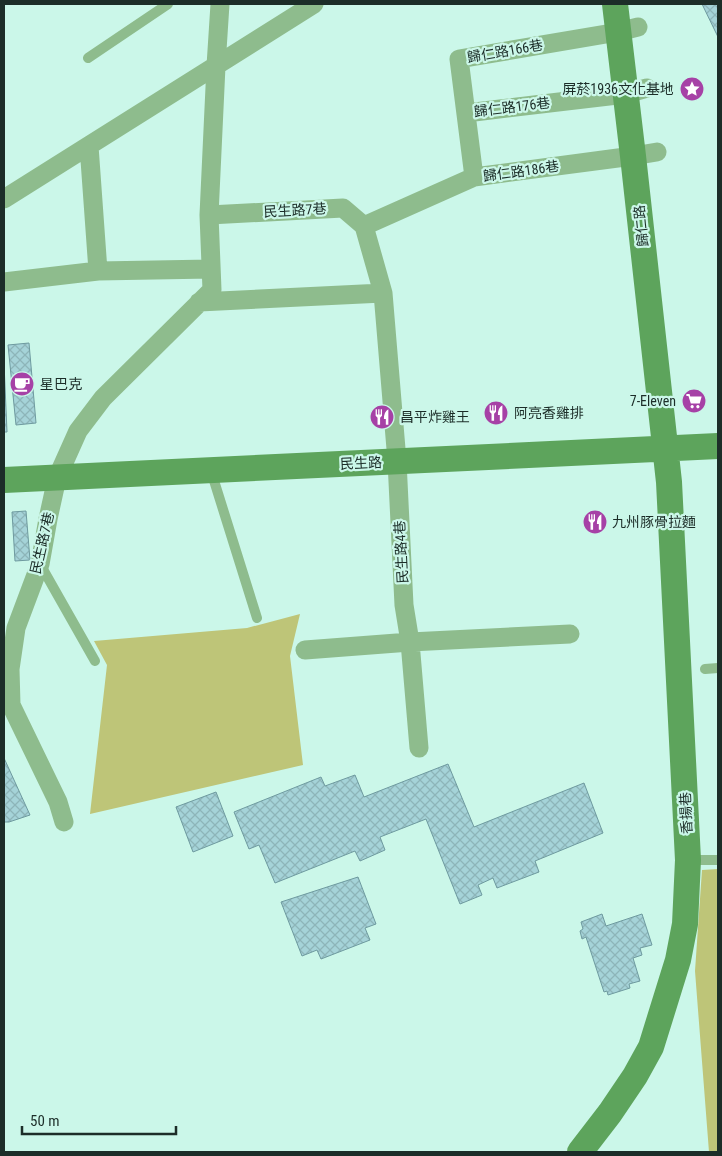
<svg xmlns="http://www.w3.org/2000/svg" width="722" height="1156" viewBox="0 0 722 1156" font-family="'Roboto Condensed','Noto Sans TC',sans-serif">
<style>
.grass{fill:#bec578}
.building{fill:url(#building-cross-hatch);stroke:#6e9a9f}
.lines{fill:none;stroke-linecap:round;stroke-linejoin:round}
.lane{stroke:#8ebc8d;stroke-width:10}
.street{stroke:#8ebc8d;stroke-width:19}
.secondary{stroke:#5da45c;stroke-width:26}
.labels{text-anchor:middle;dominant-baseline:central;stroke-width:4.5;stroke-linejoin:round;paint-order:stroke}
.street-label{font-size:14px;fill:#1c2d28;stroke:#cbf7e9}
.poi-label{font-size:14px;fill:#1c2d28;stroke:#cbf7e9;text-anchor:start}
</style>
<defs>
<pattern id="building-cross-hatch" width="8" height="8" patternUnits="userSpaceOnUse" patternTransform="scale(1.25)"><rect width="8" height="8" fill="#a5d3d8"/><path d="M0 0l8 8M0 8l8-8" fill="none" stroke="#8db5b9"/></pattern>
</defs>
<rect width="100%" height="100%" fill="#cbf7e9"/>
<path class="grass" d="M300,614l-10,42 13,109 -213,49 17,-149 -13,-24 153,-13z
M718,869v283h-9l-14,-181 7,-101z"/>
<path class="building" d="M702,4h16v33z
M29,343l7,80 -20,2 -8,-80z
M4,363l3,69h-3z
M26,511l4,49 -15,1 -3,-49z
M4,758l26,57 -21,7h-5z
M448,764l26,63 110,-44 19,50 -68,28 4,11 -42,16 -4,-10 -15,7 4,10 -22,9 -34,-85 -46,18 5,13 -25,11 -5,-10 -80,32 -16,-38 -10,4 -15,-37 87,-35 4,9 30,-11 9,22z
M216,792l17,44 -40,16 -17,-45z
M358,877l18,47 -11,4 5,12 -49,19 -4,-9 -15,6 -21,-54z
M602,914l4,12 36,-12 10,31 -12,3 2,7 -9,3 7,23 -11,3 1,4 -22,7 -1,-4 -3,1 -18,-55 -4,2 -2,-8 3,-2 -2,-7z"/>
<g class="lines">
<path class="lane" d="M88,58l80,-54
M211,471l46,147
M40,564l55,97
M705,669l13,-1
M689,860h29"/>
<path class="street" d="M466,113l160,-19 21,-6
M89,146l9,125
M474,177l-15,-118 159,-27 20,-5
M4,199l310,-195
M209,215l134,-7 21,18 19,67 14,168 7,144 6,37 9,106
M364,226l110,-49 159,-21 24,-4
M4,282l94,-11 113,-2
M199,302l184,-9
M305,650l105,-8 160,-8
M64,822l-6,-20 -47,-97 -1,-36 6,-41 24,-64 8,-45 9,-41 21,-47 25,-33 109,-108 -3,-75 7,-149 4,-62"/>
<path class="secondary" d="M4,480l714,-34
M580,1152l30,-39 25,-37 16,-29 27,-87 7,-36 3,-64 -19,-378 -36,-326 -18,-152"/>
</g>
<defs>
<symbol id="sight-disc" viewBox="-11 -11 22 22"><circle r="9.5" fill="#a641a6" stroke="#cbf7e9"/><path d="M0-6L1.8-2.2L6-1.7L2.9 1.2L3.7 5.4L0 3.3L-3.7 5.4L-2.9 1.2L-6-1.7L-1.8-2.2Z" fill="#fff"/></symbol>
<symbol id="cafe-disc" viewBox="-11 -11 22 22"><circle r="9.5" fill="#a641a6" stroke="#cbf7e9"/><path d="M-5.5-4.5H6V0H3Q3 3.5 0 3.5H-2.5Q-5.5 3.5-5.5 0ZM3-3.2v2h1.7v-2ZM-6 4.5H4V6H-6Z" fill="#fff"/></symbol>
<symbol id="supermarket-disc" viewBox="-11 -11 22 22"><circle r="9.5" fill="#a641a6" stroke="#cbf7e9"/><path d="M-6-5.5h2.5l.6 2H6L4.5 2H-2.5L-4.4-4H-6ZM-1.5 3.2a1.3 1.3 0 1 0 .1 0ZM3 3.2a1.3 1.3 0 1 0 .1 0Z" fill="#fff"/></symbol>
<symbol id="restaurant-disc" viewBox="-11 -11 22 22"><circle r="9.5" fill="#a641a6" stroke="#cbf7e9"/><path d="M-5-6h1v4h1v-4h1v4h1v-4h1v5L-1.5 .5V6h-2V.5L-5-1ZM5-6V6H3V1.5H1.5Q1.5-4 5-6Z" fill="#fff"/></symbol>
</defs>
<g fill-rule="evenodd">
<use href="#sight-disc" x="678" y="75" width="28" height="28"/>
<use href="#cafe-disc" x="8" y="370" width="28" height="28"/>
<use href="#supermarket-disc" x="680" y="387" width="28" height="28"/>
<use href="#restaurant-disc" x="482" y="399" width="28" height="28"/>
<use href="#restaurant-disc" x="368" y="403" width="28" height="28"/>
<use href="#restaurant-disc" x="581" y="508" width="28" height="28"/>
</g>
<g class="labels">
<g class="street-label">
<text transform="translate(505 51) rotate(-10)">歸仁路166巷</text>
<text transform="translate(512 107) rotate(-7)">歸仁路176巷</text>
<text transform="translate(521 171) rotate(-8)">歸仁路186巷</text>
<text transform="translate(295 210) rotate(-3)">民生路7巷</text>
<text transform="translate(641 226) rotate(-96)">歸仁路</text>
<text transform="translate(361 463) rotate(-3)">民生路</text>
<text transform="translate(42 543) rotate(-77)">民生路7巷</text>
<text transform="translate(401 552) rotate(-93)">民生路4巷</text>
<text transform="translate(686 813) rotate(-93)">香揚巷</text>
</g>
<g class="poi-label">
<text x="674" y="89" text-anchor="end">屏菸1936文化基地</text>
<text x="40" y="384">星巴克</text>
<text x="676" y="401" text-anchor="end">7-Eleven</text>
<text x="514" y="413">阿亮香雞排</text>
<text x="400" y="417">昌平炸雞王</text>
<text x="612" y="522">九州豚骨拉麵</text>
</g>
</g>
<rect width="722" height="1156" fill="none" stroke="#1c2d28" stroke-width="10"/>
<path d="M22 1126v8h154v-8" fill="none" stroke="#1c2d28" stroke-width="2.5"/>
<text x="30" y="1126" font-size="15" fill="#1c2d28" stroke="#cbf7e9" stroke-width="4" paint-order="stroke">50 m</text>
</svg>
